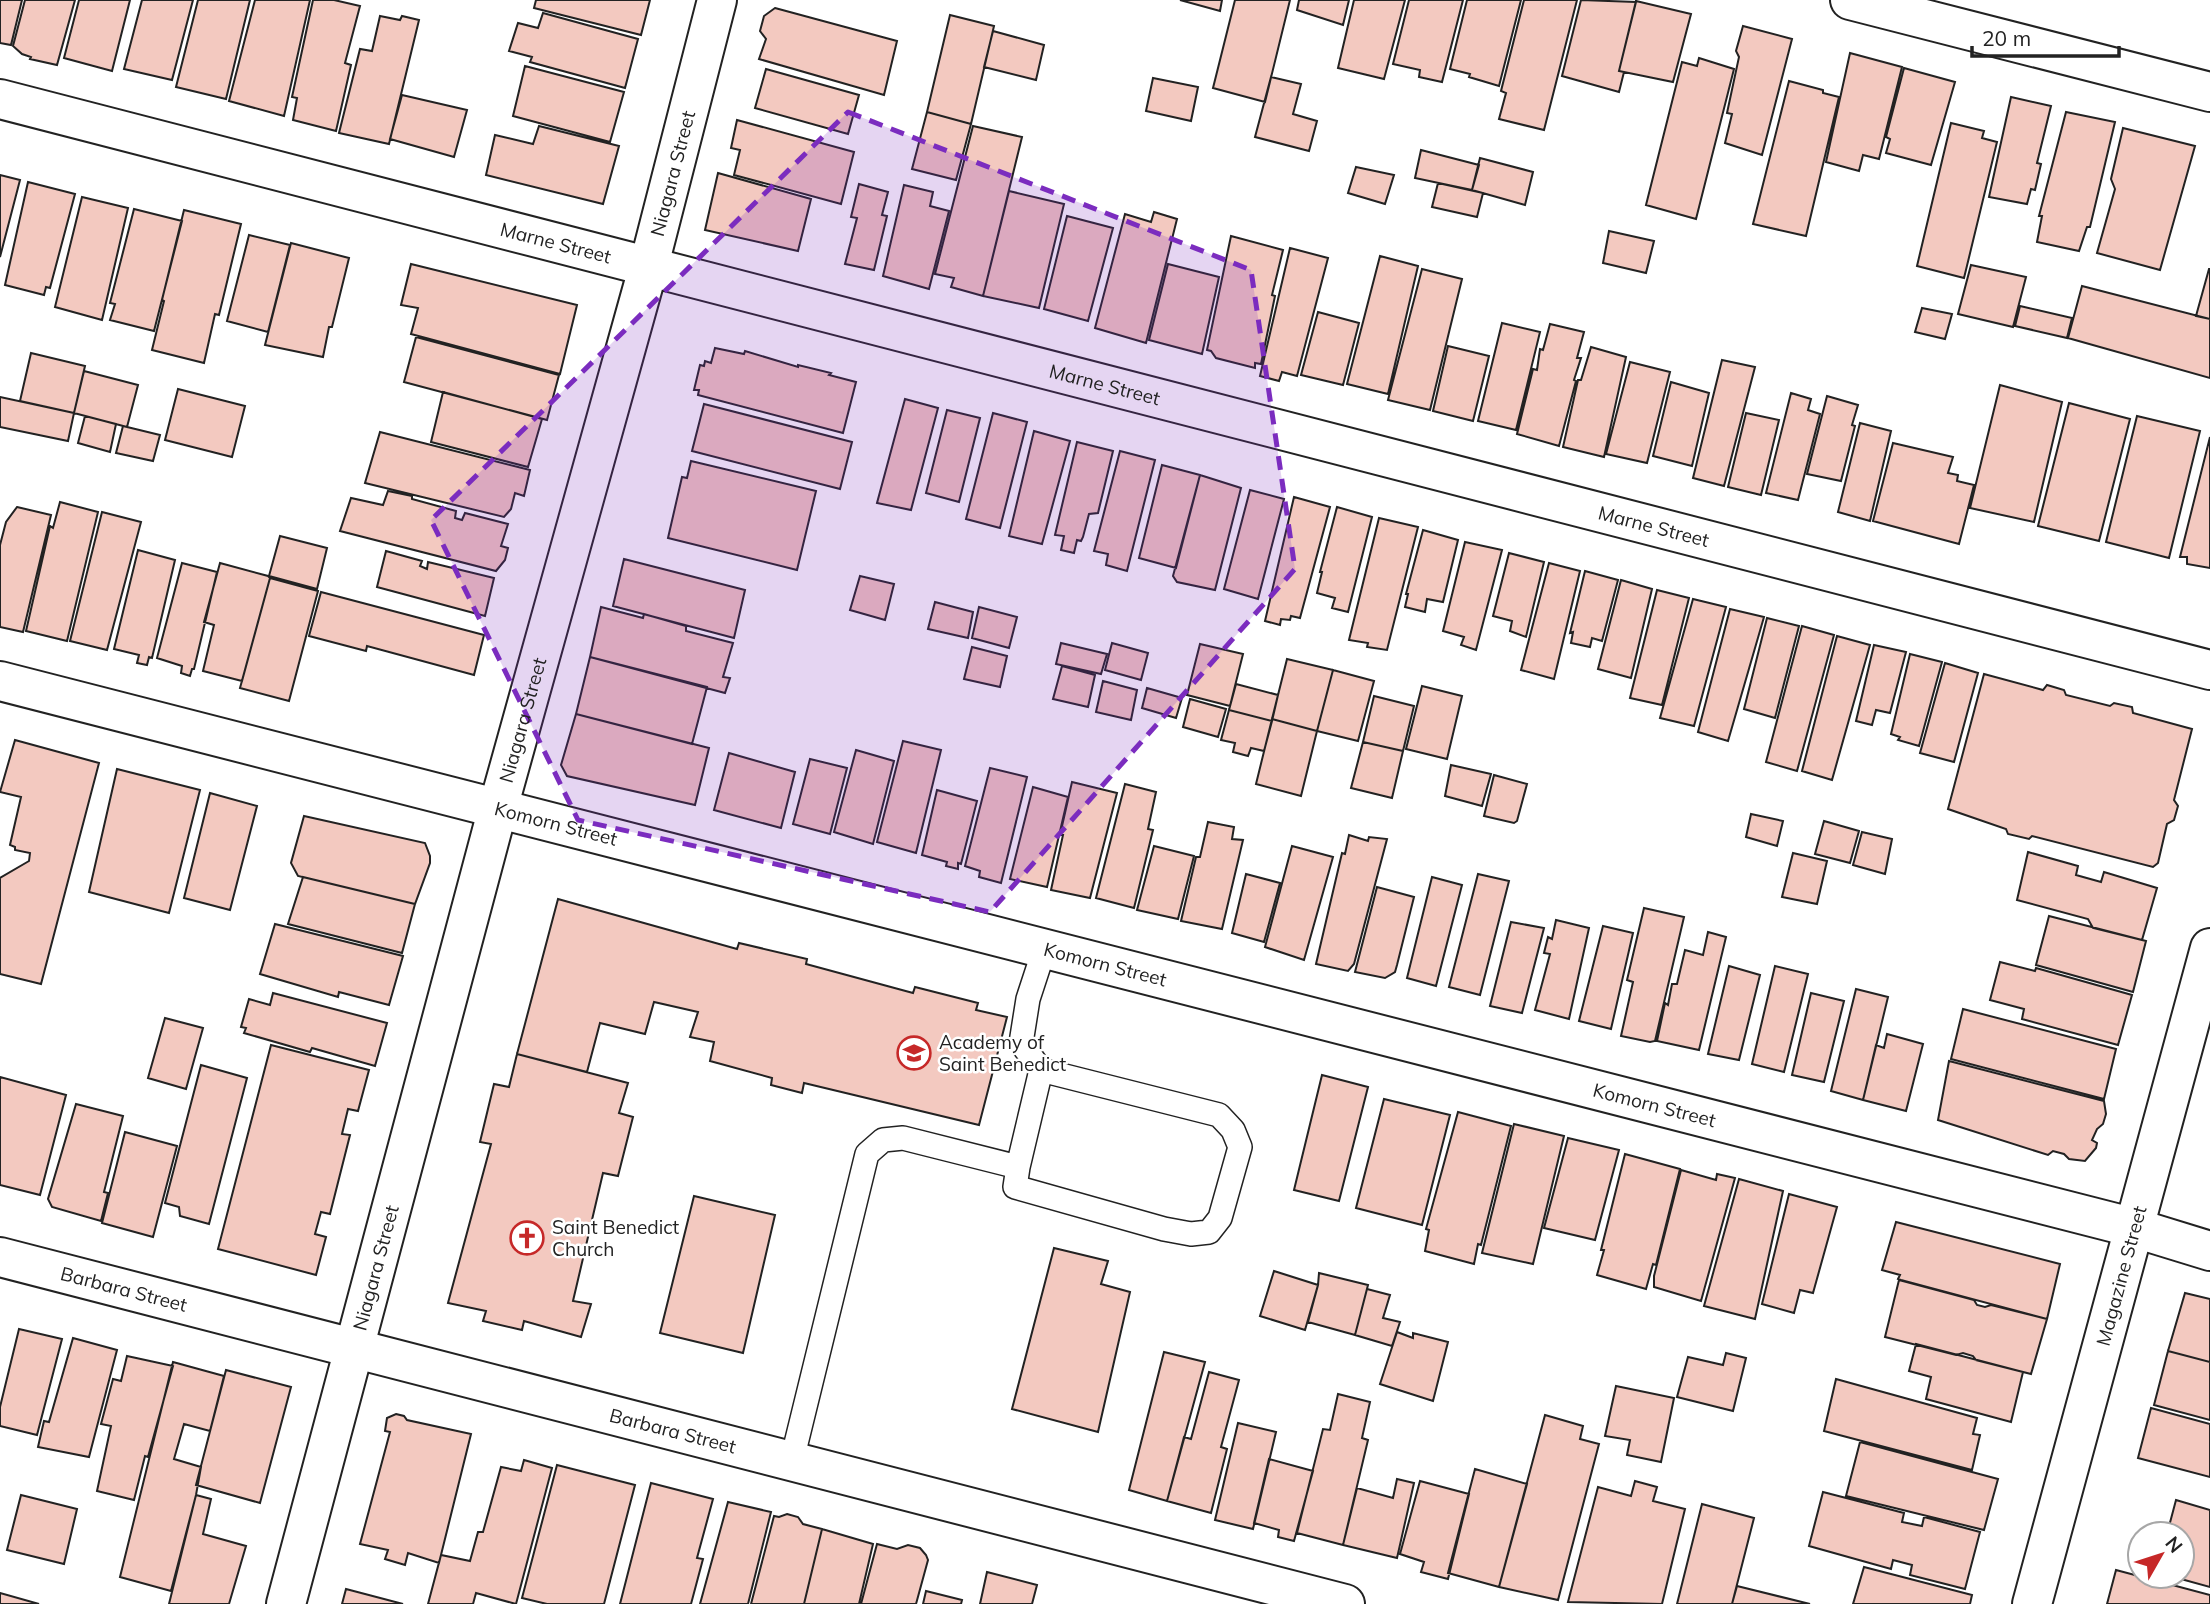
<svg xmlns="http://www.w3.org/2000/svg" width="2210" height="1604" viewBox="0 0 2210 1604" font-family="Mulish,sans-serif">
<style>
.building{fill:#f3c9c0;stroke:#222;stroke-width:2}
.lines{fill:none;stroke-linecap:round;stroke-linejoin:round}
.lane-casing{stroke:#222;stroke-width:26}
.street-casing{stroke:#222;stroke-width:42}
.lane{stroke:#fff;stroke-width:23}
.street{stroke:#fff;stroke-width:38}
.marked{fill:#7b2cbf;fill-opacity:0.2;stroke:#7b2cbf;stroke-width:5;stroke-dasharray:14 9;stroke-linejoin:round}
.labels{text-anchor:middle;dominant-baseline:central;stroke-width:5;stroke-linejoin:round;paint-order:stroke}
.street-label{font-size:19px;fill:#222;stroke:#fff}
.poi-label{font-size:19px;fill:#222;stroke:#fff;text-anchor:start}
</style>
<rect width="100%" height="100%" fill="#fff"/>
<path class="building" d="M0,0h22l-11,45 -11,-2z
M25,0h50l-18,65 -27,-6 1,-2 -9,-3 -9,-8z
M79,0h51l-18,71 -48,-13z
M142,0h51l-21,80 -48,-11z
M198,0h52l-24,99 -50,-12z
M255,0h55l-26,116 -55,-15z
M313,0h21l26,6 -15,57 6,2 -15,66 -43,-11 4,-22 -5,-1z
M536,0h114l-9,35 -107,-27z
M1180,0h42l-2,11z
M1235,0h55l-25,102 -52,-14z
M1299,0h50l-6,25 -46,-15z
M1354,0h51l-21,79 -46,-11z
M1409,0h54l-21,82 -23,-5 1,-7 -27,-6z
M1467,0h54l-22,86 -30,-9 1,-3 -20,-5z
M1524,0h53l-33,130 -45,-11 7,-26 -5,-2z
M1581,0l55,2 -17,69 5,1 -5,20 -57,-16z
M1636,1l55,13 -18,68 -54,-11z
M775,8l122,33 -13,54 -125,-36 7,-20 -6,-8 4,-15z
M543,13l95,26 -13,49 -95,-26 2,-5 -23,-6 9,-28 20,5z
M950,15l44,11 -23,98 -44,-12z
M380,16l20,4 2,-4 17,4 -30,124 -50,-11 21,-84 12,2z
M1743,26l49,13 -30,116 -37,-12 7,-29 -5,-1 12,-56 -3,-6z
M993,31l51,14 -8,35 -52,-13z
M1850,53l52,14 -23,92 -16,-4 -4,16 -33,-9z
M1699,58l35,11 -38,150 -50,-14 36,-143 15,4z
M525,66l99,26 -14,50 -97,-26z
M1904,68l51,14 -24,83 -45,-12 4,-14 -4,-2z
M766,69l93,26 -11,39 -93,-26z
M1271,77l30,7 -8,30 24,7 -8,30 -54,-14z
M1153,78l45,9 -7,34 -45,-10z
M1789,81l34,9v3l16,4 -33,139 -53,-12z
M402,95l65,15 -13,47 -64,-18z
M2011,97l40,9 -14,57 4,1 -6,26 -4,-1 -4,15 -38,-7z
M927,112l44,12 -15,56 -44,-11z
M2066,112l49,10 -25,105h-3l-8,24 -42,-9 5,-26h-3z
M737,120l117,32 -13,52 -107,-29 6,-25 -9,-2z
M1951,123l33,8 -2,7 15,4 -33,136 -47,-12z
M539,126l80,20 -16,58 -117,-29 9,-40 38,9z
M973,126l49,11 -39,159 -32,-9 3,-9 -19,-4z
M2123,128l72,18 -35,124 -63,-17 18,-64 -4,-10z
M1421,150l58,15 -7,25 -57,-12z
M1480,158l53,14 -8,33 -53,-15z
M1356,167l38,8 -9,29 -37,-11z
M718,173l93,26 -13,52 -93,-21z
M0,175l20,5 -20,77z
M28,182l47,12 -25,94 -4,-1 -2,8 -39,-10z
M1438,183l45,10 -6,24 -45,-10z
M859,184l29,8 -6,23 5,1 -13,54 -29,-6 12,-46 -6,-1z
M904,185l29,7 -3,14 19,5 -20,78 -46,-13z
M1009,191l55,13 -25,104 -56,-12z
M82,197l46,11 -26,112 -47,-13z
M134,209l48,12 -28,110 -44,-11 5,-16 -5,-1z
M184,210l57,14 -22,91 -4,-1 -11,49 -52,-13 12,-49 -2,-1z
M1154,212l23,7 -31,124 -51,-15 30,-114 26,8z
M1067,216l46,12 -25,93 -44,-12z
M1609,231l45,10 -8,32 -43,-10z
M249,235l41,10 -22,87 -41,-11z
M1231,236l52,14 -11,45 3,1 -14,68 -6,-1v5l-39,-10 -5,-7 -4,-1z
M291,243l58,15 -17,69h-3l-6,30 -58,-12z
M1290,248l38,10 -31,118 -15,-4 -3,9 -19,-5z
M1380,256l38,10 -30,128 -41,-10z
M411,264l166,41 -17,69 -149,-40 7,-26 -17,-3z
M1168,264l51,13 -17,77 -53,-14z
M1971,265l55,12 -13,50 -55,-13z
M1422,269l40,10 -32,131 -42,-10z
M2209,269h1v50l-14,-3z
M2082,286l128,33v59l-142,-40z
M2020,306l52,12 -5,20 -52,-12z
M1922,308l30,6 -7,25 -30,-7z
M1318,312l41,11 -16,62 -42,-10z
M1502,323l38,9 -24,98 -38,-9z
M1550,324l34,8 -7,26h4l-7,22 2,1 -17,65 -42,-12 16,-65 4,1 3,-21 3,1z
M416,337l143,38 -12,45 -143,-38z
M1448,346l41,10 -16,65 -40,-10z
M1591,347l35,10 -22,100 -41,-10 15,-67h3z
M715,348l29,6 1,-3 53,16v-2l33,8 -2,2 27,7 -13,51 -145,-38 1,-5h-5l6,-25 4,1 1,-5 6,2z
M31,353l54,13 -11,47 -54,-12z
M1722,360l33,7 -31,119 -31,-8z
M1630,362l40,10 -23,91 -41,-9z
M84,371l54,14 -11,42 -53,-14z
M1671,382l38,11 -17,73 -39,-10z
M2000,385l62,17 -28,120 -64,-14z
M178,389l67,17 -13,51 -67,-17z
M443,392l99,27 -14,48 -97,-25z
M1791,393l20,6 -3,11 12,4 -22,86 -32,-7z
M1827,396l31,9 -6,20 3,1 -14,55 -34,-7z
M0,397l74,16 -6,28 -68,-14z
M905,399l33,9 -27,102 -34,-7z
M2069,403l61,16 -31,122 -61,-15z
M704,404l148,38 -12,47 -148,-38z
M947,410l33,8 -21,84 -33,-9z
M993,413l34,9 -27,106 -34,-9z
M1746,413l33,7 -18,75 -33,-8z
M85,416l31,8 -6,28 -32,-9z
M2137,416l63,15 -31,127 -63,-16z
M1860,423l31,8 -21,90 -32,-9z
M123,426l37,9 -7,26 -37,-8z
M1034,431l36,10 -28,103 -33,-8z
M380,432l150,38 -6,26 -9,-3 -4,16 -7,8 -139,-34z
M2210,437v131l-23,-4v-7h-7z
M1077,442l36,9 -15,62 -9,1 -6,23 -2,4 -4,-1 -3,13 -13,-3 3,-14 -9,-1z
M1893,443l60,14 -5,16 10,2 -1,6 17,4 -15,59 -86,-23z
M1120,451l35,9 -28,111 -21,-6 2,-11 -14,-3z
M691,461l125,30 -19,79 -129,-32 14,-61 5,1z
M1162,465l38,10 -24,93 -37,-10z
M1200,475l41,13 -26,102 -38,-8 -4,-6z
M1250,490l34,9 -26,100 -34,-10z
M388,491l24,5v3l44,12 -1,7 7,2 3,-7 43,11 -7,22 7,2 -3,12 -9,11 -156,-40 11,-33 32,7z
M1294,497l36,10 -30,111 -9,-2 -1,4 -9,-1 -1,6 -15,-4z
M60,502l38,10 -31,129 -41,-10 24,-105 3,2z
M17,507l34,8 -28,117 -23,-5v-82l6,-23z
M1337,507l35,10 -24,95 -16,-4 3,-10 -18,-5 5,-21h-2z
M102,512l39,10 -34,128 -37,-9z
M1379,518l39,9 -31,123 -20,-3 1,-4 -19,-3z
M1423,530l35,10 -15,62 -16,-3 -2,13 -20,-5 3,-13h-2z
M280,536l47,12 -10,41 -48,-13z
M1465,542l37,8 -26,100 -15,-5 3,-8 -21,-6z
M138,550l37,10 -23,98 -3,-1 -2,8 -10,-2 2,-8 -25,-6z
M386,551l36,10 -2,5 7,3 1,-7 66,16 -9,38 -108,-29z
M1509,553l35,9 -18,75 -16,-6 2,-10 -19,-5z
M624,559l121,31 -11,48 -121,-32z
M182,563l35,9 -23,97h-2l-2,7 -9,-3 1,-7 -25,-8z
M220,563l48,13 2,2 -28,103 -39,-10 11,-46 -10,-3z
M1549,563l31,8 -26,108 -33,-9z
M1585,571l33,9 -16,61 -10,-3 -2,9 -19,-4 2,-11 -3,1z
M860,576l34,8 -9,36 -35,-10z
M270,578l48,13 -29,110 -49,-13z
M1621,580l31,9 -21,89 -33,-9z
M1657,590l32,8 -27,107 -32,-7z
M321,592l163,43 -10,40 -107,-29 -1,5 -57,-15z
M1693,599l33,8 -32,119 -34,-8z
M935,602l38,10 -5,26 -40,-9z
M601,607l42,11 1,-4 42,12v5l47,12 -10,34 7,1 -5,15 -135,-36z
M979,607l38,10 -8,31 -37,-10z
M1730,609l34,8 -36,124 -30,-9z
M1767,618l32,8 -24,92 -31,-9z
M1802,626l32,9 -37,136 -31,-9z
M1837,636l33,9 -38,135 -30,-9z
M1061,643l46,11 -6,20 -45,-10z
M1112,643l36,10 -7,27 -36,-10z
M1200,644l43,10 -13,52 -43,-11z
M1874,645l32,7 -16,61 -14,-3 -4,15 -16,-4z
M972,647l35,9 -7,31 -36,-8z
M1910,654l32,8 -23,84 -21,-6 2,-3 -9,-3z
M590,657l117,30 -15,57 -116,-30z
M1287,659l46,11 -16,61 -45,-12z
M1945,663l33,10 -24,89 -34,-9z
M1062,666l33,9 -7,32 -35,-8z
M1333,670l41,11 -16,60 -41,-10z
M1984,674l59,16 4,-5 17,5 2,5 44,11 4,-3 18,4 1,6 59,16 -18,71 4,6 -4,14 -7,4 -9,39 -5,4 -121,-31 -3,3 -21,-5 -2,-5 -58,-20z
M1103,681l34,9 -6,30 -35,-8z
M1236,684l42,11 -6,26 -43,-11z
M1422,686l40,10 -15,63 -41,-10z
M1147,688l35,10 -6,20 -34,-10z
M1374,696l40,10 -11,45 -40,-9z
M1190,699l36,10 -8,28 -35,-10z
M1229,710l43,11 -8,30 -13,-3 -3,8 -15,-4 2,-9 -14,-3z
M576,714l133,34 -14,57 -128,-29 -6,-11z
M1272,719l45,12 -16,65 -45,-12z
M15,740l84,23 -58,221 -41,-10v-96l29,-17 1,-8 -15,-3v-3l-5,-2 11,-48 -21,-5z
M903,741l38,9 -25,103 -39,-11z
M1363,742l40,9 -11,47 -41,-10z
M856,750l38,11 -21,83 -39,-12z
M729,753l66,19 -14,56 -67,-18z
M810,759l37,9 -17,66 -37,-10z
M1451,765l40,9 -9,32 -37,-10z
M990,768l37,9 -26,106 -22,-6 1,-6 -15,-5z
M117,769l83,21 -31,123 -80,-21z
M1494,775l33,9 -10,37 -3,2 -30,-7z
M1072,782l45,11 -27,105 -39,-8 12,-55h-3z
M1125,784l31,8 -8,37 5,1 -19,78 -38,-10z
M1033,787l35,10 -21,90 -37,-8z
M937,790l40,11 -16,63 -3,-1v6l-12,-3 1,-4 -25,-7z
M210,793l47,13 -27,104 -46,-12z
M1751,814l32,7 -6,25 -31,-9z
M304,816l121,27 5,13v7l-15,41 -117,-28 -7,-13z
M1824,821l35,10 -9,32 -35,-9z
M1208,822l26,5 -2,12 11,1 -21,89 -41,-8 15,-64h4z
M1862,832l30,7 -7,35 -32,-9z
M1349,835l19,6 1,-4 18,2 -33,125 -6,7 -32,-7 26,-111 3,1z
M1154,846l40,10 -16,63 -41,-9z
M1292,846l41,11 -29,103 -39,-13z
M2028,852l50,14 -2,9 25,7 3,-10 53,16 -15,52 -49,-12 -5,-9 -71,-19z
M1793,853l34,8 -10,43 -35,-7z
M1246,874l34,9 -16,59 -32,-9z
M1478,874l31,7 -29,114 -31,-8z
M303,877l112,27 -13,49 -114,-29z
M1432,877l30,8 -26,101 -29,-8z
M1377,887l37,10 -17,68 -2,7 -10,6 -30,-6z
M558,899l179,50 2,-6 68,16 -1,5 107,29 2,-6 63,16 -2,7 31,7 -28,108 -175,-42 -2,10 -31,-8 1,-7 -62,-17 4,-19 -24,-5 8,-25 -44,-10 -9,32 -45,-11 -13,49 -70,-18z
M1644,908l40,9 -29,124 -5,1 -29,-6 12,-54 -6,-2z
M2049,916l97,25 -13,51 -97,-27z
M1556,920l33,8 -20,91 -34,-9 15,-56 -6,-1 4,-16 4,2z
M1511,922l33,6 -22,85 -32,-7z
M275,924l128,32 -14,49 -50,-13 -1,5 -78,-23z
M1603,926l30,7 -22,96 -32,-8z
M1708,932l18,5 -27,113 -42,-9 8,-38 3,2 4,-21h5l8,-34 18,5z
M2000,962l35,9 1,-3 96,27 -14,50 -96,-26 2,-10 -34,-9z
M1729,966l31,9 -21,85 -31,-6z
M1775,966l33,8 -24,98 -32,-8z
M1856,989l32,8 -25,103 -32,-9z
M273,993l114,30 -12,43 -63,-18 -2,4 -66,-19 2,-5 -5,-1 8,-28 21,6z
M1811,993l33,8 -20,81 -32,-7z
M1963,1009l153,40 -12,50 -153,-40z
M165,1018l38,10 -17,61 -38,-11z
M1887,1034l36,10 -17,67 -43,-11 13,-55 8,3z
M271,1045l98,25 -11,41 -10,-2 -6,25 8,1 -20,79 -9,-2 -6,22 11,3 -10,38 -98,-26z
M517,1054l111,29 -9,30 14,4 -15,59 -15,-3 -30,128 18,3 -10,33 -57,-16 -2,9 -39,-9 3,-10 -38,-8 43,-159 -11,-2 14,-58 15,3z
M1949,1061l155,40 2,13 -3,10 -6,5 -5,11 5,3 -1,5 -11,13 -16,-2 -5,-5 -11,-3 -5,4 -110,-35z
M201,1065l46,13 -38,146 -29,-8 -1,-9 -14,-4z
M1322,1075l46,12 -29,114 -45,-11z
M0,1077l66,18 -26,100 -40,-10z
M1384,1099l66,16 -28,110 -66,-17z
M76,1104l47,12 -19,76 4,1 -7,28 -49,-14 -4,-8z
M1458,1112l53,14 -30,119 -3,-1 -4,20 -49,-13 4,-21 -3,-1z
M1514,1124l50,12 -31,128 -51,-11z
M125,1132l52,14 -24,91 -51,-14z
M1568,1138l51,12 -24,90 -51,-12z
M1625,1154l55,15 -24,96 -3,-1 -7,25 -49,-14 7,-25h-3z
M1681,1170l35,10 1,-6 18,4 -34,123 -47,-14v-11z
M1739,1179l44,12 -28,128 -51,-13z
M1789,1194l48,13 -24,86 -13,-3 -6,23 -32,-9z
M694,1196l81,19 -32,138 -83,-20z
M1896,1222l164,42 -13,55 -146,-39 -3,-1 2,-4 -18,-5z
M1054,1248l54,13 -7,23 29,8 -32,140 -86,-23z
M1274,1271l44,14 -13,45 -45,-14z
M1319,1273l49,12 -13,50 -47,-13 10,-37z
M1899,1280l75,20 3,5 8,2 6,-2 56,14 -16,55 -55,-14 -3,-4 -10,-3 -7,2 -71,-18z
M1367,1289l23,6 -7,23 17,4 -8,24 -37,-11z
M2185,1293l25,6v63l-42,-11z
M19,1329l43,10 -25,96 -37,-9v-19z
M1397,1332l16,6v-5l35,9 -15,59 -53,-17z
M73,1338l44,12 -28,107 -51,-10 6,-26 5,1z
M1916,1344l107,28 -12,50 -85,-23 5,-22 -22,-6z
M2168,1351l42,11v58l-56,-15z
M1164,1352l41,10 -38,139 -38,-11z
M1726,1353l20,5 -13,53 -56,-14 11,-40 35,8z
M127,1356l46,10 -25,91 -3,-1 -11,44 -37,-9 14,-65 -10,-2 12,-45 8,2z
M173,1362l51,14 -14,55 -26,-7 -10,35 27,8 -5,28 -25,96 -51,-14z
M226,1370l65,17 -31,116 -64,-18z
M1209,1372l30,8 -18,67 6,2 -16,64 -44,-12 17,-64 7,2z
M1836,1379l141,39 -4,16 7,1 -8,35 -148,-39z
M1616,1386l58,12 -13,64 -34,-7 3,-15 -25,-4z
M1338,1394l32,8 -8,36 6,2 -25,105 -46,-12 26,-104 7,1z
M2151,1408l59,16v53l-72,-19z
M396,1414l8,2 3,4 64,14 -32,129 -31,-10 -3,12 -20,-6 3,-9 -28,-6 30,-112 -5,-1 2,-13z
M1545,1415l38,11 -3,13 19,5 -41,156 -59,-13z
M1238,1423l38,9 -23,97 -38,-9z
M1860,1442l138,37 -14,51 -138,-34z
M1269,1459l44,12 -19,70 -16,-4 1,-7 -25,-7z
M524,1460l28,8 -36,136 -40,-11 -3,11h-45l13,-49 29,6 8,-29h5l18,-65 20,4z
M557,1465l78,20 -31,119h-57l-25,-6z
M1475,1469l52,15 -28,103 -51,-14z
M1397,1479l17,4 -17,75 -54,-13 14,-57 36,10z
M1420,1481l49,13 -21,85 -27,-7 3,-10 -24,-8z
M1635,1481l22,6 -4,14 32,8 -23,95 -94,-2 30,-115 33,9z
M651,1483l62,16 -16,59 6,1 -12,45h-71z
M1823,1492l81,21 -2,9 20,4 2,-9 56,15 -15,57 -55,-14 2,-10 -19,-5 -2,9 -82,-23z
M21,1495l56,14 -13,55 -57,-14z
M196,1495l15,4 -8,35 43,12 -17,58h-60z
M2176,1500l34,10v77l-40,-11h12v-42h-15z
M728,1502l43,10 -23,92h-48z
M1702,1504l52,14 -22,86h-55z
M787,1514l11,3 5,7 19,5 -18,75h-53l23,-88 5,1z
M822,1529l51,15 -14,60h-55z
M877,1544l20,5 11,-4 12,3 6,7 2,5 -12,44h-55z
M1864,1567l108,28 -2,9h-117z
M2116,1570l94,25v9h-103z
M987,1572l50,13 -5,19h-52z
M1737,1586l73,18h-78z
M346,1589l57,15h-61z
M926,1591l36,9 -1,4h-38z
M0,1593l39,11h-39z"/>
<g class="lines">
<defs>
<path id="lane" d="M1018,1167l-3,20 149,42 27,5 18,-2 11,-14 20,-71 -7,-17 -14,-15 -178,-45
M792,1460l75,-306 16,-14 20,-2 115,29 23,-97 -20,-27 7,-44 17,-52"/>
<g id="street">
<path d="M1850,0l360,92"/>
<path id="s1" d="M0,99l2210,571"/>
<path id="s2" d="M0,681l2135,547 75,23"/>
<path id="s3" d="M0,1257l1345,347"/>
<path id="s4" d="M286,1604l212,-796 151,-543 68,-265"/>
<path id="s5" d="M2032,1604l178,-656"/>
</g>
</defs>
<use href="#lane" class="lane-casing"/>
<use href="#street" class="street-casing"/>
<use href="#lane" class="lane"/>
<use href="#street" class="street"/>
</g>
<path class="marked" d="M848,112l403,158 44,299 -305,343 -412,-92 -147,-300z"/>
<defs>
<symbol id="school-ring" viewBox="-11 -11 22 22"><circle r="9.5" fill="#fff" stroke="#c62828" stroke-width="1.5"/><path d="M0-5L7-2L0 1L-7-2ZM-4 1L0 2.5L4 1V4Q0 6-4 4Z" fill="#c62828"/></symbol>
<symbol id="church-ring" viewBox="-11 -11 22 22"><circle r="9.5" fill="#fff" stroke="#c62828" stroke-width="1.5"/><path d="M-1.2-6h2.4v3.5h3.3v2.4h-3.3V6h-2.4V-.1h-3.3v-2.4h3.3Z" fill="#c62828"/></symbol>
</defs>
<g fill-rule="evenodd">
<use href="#school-ring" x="895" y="1034" width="38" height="38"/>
<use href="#church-ring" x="508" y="1219" width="38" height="38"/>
</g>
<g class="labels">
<g class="street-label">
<text stroke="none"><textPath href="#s4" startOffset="1482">Niagara Street</textPath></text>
<text stroke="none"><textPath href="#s1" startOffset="574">Marne Street</textPath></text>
<text stroke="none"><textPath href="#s1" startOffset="1141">Marne Street</textPath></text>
<text stroke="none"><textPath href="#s1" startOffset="1708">Marne Street</textPath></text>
<text stroke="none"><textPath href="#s4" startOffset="915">Niagara Street</textPath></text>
<text stroke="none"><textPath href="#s2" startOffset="574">Komorn Street</textPath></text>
<text stroke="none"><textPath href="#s2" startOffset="1141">Komorn Street</textPath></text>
<text stroke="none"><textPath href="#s2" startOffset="1708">Komorn Street</textPath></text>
<text stroke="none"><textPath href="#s4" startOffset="348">Niagara Street</textPath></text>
<text stroke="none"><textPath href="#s5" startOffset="340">Magazine Street</textPath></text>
<text stroke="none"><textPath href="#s3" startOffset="128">Barbara Street</textPath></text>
<text stroke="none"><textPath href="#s3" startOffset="695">Barbara Street</textPath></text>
</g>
<g class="poi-label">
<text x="939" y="1042">Academy of<tspan x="939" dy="22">Saint Benedict</tspan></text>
<text x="552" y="1227">Saint Benedict<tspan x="552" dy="22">Church</tspan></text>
</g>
</g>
<g transform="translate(2161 1555) rotate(51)"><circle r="33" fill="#ffffff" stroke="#a7a7a7" stroke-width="2"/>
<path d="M0-5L12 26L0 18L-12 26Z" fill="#c62828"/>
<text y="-10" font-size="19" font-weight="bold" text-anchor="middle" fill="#222222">N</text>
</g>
<path d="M1972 46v10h147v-10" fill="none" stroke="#222222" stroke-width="3.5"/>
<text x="1982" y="46" font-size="21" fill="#222222" stroke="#ffffff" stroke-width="5" paint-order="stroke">20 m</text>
</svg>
